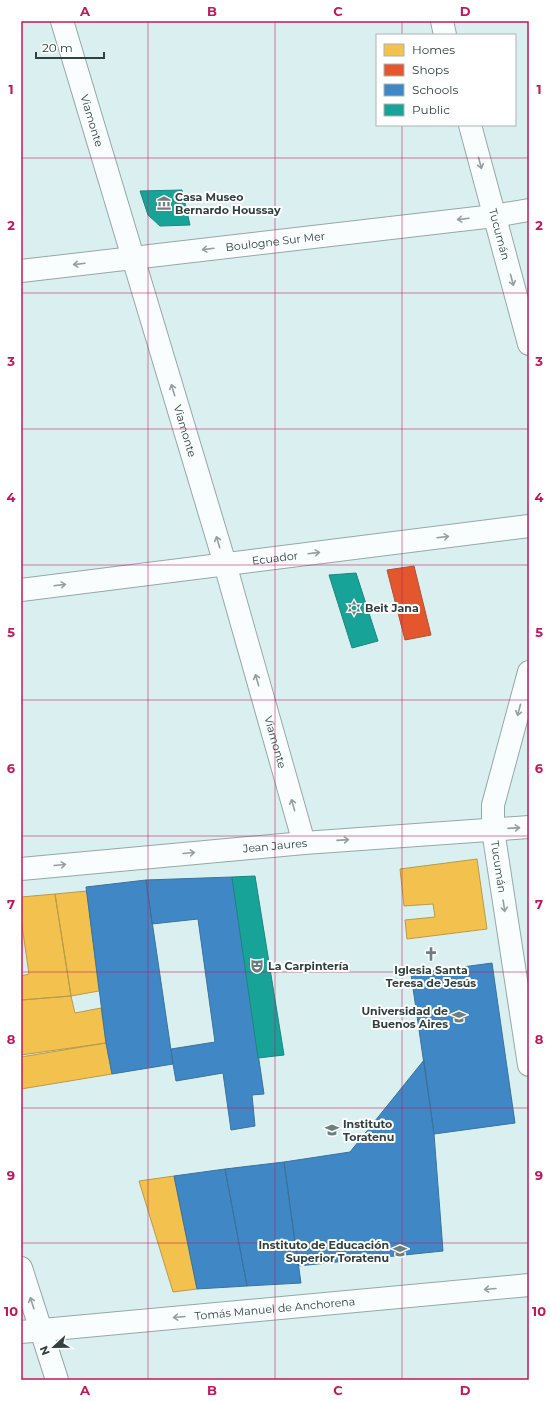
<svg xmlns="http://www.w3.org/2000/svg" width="550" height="1401" viewBox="0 0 550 1401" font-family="Montserrat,sans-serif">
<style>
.homes{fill:#f2c14e;stroke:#b89b4a}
.shops{fill:#e4572e;stroke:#ae5033}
.schools{fill:#3f88c5;stroke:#3a739d}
.public{fill:#17a398;stroke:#1e867e}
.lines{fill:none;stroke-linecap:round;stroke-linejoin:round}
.minor-casing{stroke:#96a7a7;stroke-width:24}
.minor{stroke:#f9fdfd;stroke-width:22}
.oneway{stroke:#949f9e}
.grid{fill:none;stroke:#c2185b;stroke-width:1;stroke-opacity:0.55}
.labels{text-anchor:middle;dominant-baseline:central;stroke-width:4;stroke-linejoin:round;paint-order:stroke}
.street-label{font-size:11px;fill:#304140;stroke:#fff}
.poi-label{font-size:11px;font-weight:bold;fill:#304140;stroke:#fff;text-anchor:start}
.neatline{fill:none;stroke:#c2185b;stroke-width:1.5}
.grid-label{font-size:13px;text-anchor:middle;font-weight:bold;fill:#c2185b}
</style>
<rect width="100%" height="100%" fill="#daf0f0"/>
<path class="homes" d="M477,859l10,70 -80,10 -2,-19 30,-3 -2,-13 -29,2 -4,-37z
M87,891l12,100 -28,5 -16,-102z
M55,894l16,102 -50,4v-24l8,-2 -8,-55v-22z
M71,996l4,17 26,-5 5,35 -85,12v-55z
M106,1043l6,31 -91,15v-32z
M174,1176l23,113 -24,3 -34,-111z"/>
<path class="shops" d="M414,566l17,69 -26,5 -18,-70z"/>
<path class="schools" d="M232,877l32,217 -12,1 3,31 -24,4 -8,-57 -47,8 -3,-17 -2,-15 44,-7 -17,-123 -46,5 -6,-44z
M146,880l27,184 -61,10 -6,-31 -20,-156z
M492,963l23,160 -81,11 -23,-160z
M424,1060l10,74 9,117 -145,15 -14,-104 66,-10z
M284,1162l17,121 -54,3 -22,-117z
M225,1169l22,117 -50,3 -23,-113z"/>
<path class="public" d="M182,190l8,35 -30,1 -12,-11 -8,-24z
M356,573l22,68 -26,7 -23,-73z
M255,876l29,179 -26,3 -26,-181z"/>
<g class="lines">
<defs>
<g id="minor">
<path id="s1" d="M62,21l163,543 79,279"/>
<path d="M442,21l3,14"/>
<path id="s2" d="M470,125l59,219"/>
<path id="s3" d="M21,271l473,-55 35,-6"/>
<path id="s4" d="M21,590l508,-64"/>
<path id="s5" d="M529,672l-36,133v25l36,235"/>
<path id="s6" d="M21,869l283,-26 225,-16"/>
<path d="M21,1268l36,112"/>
<path id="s7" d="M21,1332l508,-47"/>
</g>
</defs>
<use href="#minor" class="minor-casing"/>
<use href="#minor" class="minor"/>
</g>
<defs><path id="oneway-shaft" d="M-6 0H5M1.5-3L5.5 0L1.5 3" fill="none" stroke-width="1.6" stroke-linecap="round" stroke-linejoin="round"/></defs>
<g class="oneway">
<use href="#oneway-shaft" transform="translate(480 163) rotate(75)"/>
<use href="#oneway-shaft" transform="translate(463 219) rotate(173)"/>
<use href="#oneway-shaft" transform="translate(208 249) rotate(173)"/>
<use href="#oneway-shaft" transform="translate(79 264) rotate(173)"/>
<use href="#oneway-shaft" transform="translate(512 280) rotate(75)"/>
<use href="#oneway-shaft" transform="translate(173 390) rotate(-107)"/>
<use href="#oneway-shaft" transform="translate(443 537) rotate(-7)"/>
<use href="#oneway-shaft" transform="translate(218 542) rotate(-107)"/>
<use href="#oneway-shaft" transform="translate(314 553) rotate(-7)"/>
<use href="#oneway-shaft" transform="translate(60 585) rotate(-7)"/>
<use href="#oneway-shaft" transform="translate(257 680) rotate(-106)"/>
<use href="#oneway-shaft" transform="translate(519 710) rotate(105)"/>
<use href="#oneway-shaft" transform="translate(293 805) rotate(-106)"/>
<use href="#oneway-shaft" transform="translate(514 828) rotate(-4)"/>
<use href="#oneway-shaft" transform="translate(343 840) rotate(-4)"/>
<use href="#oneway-shaft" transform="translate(189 853) rotate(-5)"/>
<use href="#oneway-shaft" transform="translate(60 865) rotate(-5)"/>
<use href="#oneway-shaft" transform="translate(504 906) rotate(81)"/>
<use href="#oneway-shaft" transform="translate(490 1289) rotate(175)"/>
<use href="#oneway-shaft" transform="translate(32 1303) rotate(-108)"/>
<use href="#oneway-shaft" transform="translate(179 1317) rotate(175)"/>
</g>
<path class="grid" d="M148,21v1359M275,21v1359M402,21v14M402,125v1255M21,158h508M21,293h508M21,429h508M21,565h508M21,700h508M21,836h508M21,972h508M21,1108h508M21,1243h508"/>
<defs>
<symbol id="museum-bare" viewBox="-9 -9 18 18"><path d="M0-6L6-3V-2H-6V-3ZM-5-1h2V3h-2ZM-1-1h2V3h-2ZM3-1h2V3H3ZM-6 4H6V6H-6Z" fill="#6c7e7e" stroke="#fff" stroke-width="2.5" paint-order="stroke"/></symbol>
<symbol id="synagogue-bare" viewBox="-9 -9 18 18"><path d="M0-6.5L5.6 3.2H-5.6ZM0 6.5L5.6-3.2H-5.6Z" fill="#6c7e7e" stroke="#fff" stroke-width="2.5" paint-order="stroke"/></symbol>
<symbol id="church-bare" viewBox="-9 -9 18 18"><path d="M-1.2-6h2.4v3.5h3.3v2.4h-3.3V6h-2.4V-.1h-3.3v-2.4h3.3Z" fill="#6c7e7e" stroke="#fff" stroke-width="2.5" paint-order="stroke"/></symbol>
<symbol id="theatre-bare" viewBox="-9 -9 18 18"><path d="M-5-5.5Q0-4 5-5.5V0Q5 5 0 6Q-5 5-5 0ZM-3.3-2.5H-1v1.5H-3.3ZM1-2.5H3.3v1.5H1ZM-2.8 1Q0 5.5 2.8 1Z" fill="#6c7e7e" stroke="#fff" stroke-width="2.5" paint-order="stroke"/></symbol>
<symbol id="university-bare" viewBox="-9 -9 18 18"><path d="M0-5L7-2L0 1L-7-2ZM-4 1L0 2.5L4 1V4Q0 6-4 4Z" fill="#6c7e7e" stroke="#fff" stroke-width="2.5" paint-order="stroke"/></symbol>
<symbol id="school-bare" viewBox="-9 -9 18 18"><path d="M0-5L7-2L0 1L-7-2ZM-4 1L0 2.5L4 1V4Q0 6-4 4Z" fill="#6c7e7e" stroke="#fff" stroke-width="2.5" paint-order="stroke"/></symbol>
</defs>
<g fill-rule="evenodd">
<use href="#museum-bare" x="154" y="193" width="20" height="20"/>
<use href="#synagogue-bare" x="344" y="598" width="20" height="20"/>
<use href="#church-bare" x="421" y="944" width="20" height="20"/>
<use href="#theatre-bare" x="247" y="956" width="20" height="20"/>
<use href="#university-bare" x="449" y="1007" width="20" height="20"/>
<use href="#school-bare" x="322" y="1120" width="20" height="20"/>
<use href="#university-bare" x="390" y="1241" width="20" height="20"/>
</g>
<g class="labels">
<g class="street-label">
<text stroke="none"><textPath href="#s1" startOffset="104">Viamonte</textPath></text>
<text stroke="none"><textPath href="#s2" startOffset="113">Tucumán</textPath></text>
<text stroke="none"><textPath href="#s3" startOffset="256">Boulogne Sur Mer</textPath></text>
<text stroke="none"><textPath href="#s1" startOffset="428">Viamonte</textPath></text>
<text stroke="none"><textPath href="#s4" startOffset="256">Ecuador</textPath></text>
<text stroke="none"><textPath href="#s1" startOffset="752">Viamonte</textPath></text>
<text stroke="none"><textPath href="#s6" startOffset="255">Jean Jaures</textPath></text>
<text stroke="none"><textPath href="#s5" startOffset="200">Tucumán</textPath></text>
<text stroke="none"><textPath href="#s7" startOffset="255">Tomás Manuel de Anchorena</textPath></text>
</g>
<g class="poi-label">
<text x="175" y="197">Casa Museo<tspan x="175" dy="13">Bernardo Houssay</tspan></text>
<text x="365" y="608">Beit Jana</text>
<text x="268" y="966">La Carpintería</text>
<text x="431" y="970" text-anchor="middle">Iglesia Santa<tspan x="431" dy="13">Teresa de Jesús</tspan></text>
<text x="448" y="1011" text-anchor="end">Universidad de<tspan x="448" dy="13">Buenos Aires</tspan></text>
<text x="343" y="1124">Instituto<tspan x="343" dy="13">Toratenu</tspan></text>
<text x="389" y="1245" text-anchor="end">Instituto de Educación<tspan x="389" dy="13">Superior Toratenu</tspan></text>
</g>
</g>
<rect width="550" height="1401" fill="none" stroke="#ffffff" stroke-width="44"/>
<rect x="376" y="34" width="140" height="92" fill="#ffffff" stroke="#acb3b3"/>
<rect x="384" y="44" width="20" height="12" fill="#f2c14e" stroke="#acb3b3"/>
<text x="412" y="54" font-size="12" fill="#304140">Homes</text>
<rect x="384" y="64" width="20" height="12" fill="#e4572e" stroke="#acb3b3"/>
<text x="412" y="74" font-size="12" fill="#304140">Shops</text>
<rect x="384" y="84" width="20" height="12" fill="#3f88c5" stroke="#acb3b3"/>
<text x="412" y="94" font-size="12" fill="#304140">Schools</text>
<rect x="384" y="104" width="20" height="12" fill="#17a398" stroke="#acb3b3"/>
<text x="412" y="114" font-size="12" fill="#304140">Public</text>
<g transform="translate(54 1347) rotate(248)" stroke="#ffffff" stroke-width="3" paint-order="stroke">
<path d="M0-3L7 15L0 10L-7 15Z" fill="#304140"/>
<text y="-6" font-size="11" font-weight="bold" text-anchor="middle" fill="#304140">N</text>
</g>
<path d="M36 52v6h68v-6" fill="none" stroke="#304140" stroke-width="2"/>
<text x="42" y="52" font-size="12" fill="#304140" stroke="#ffffff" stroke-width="3" paint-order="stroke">20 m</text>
<rect x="22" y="22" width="506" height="1357" class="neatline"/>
<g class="grid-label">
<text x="85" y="16">A</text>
<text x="212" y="16">B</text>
<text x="338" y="16">C</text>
<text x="465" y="16">D</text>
<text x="11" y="94">1</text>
<text x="539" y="94">1</text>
<text x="11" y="230">2</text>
<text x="539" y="230">2</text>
<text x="11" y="366">3</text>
<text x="539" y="366">3</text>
<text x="11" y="502">4</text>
<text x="539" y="502">4</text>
<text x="11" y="637">5</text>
<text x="539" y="637">5</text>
<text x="11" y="773">6</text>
<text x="539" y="773">6</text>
<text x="11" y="909">7</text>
<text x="539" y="909">7</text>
<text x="11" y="1044">8</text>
<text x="539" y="1044">8</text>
<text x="11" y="1180">9</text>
<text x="539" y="1180">9</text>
<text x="11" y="1316">10</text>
<text x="539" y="1316">10</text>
<text x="85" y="1395">A</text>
<text x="212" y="1395">B</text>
<text x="338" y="1395">C</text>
<text x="465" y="1395">D</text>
</g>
</svg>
